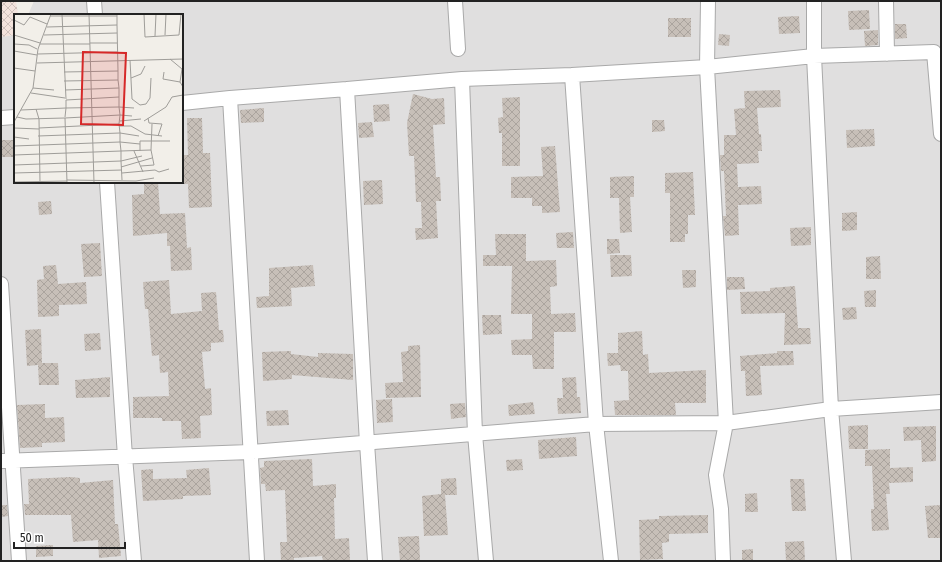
<svg xmlns="http://www.w3.org/2000/svg" width="942" height="562" viewBox="0 0 942 562" font-family="'Fira Sans Condensed',sans-serif">
<style>
.residential{fill:#e0dfdf}
.military{fill:url(#military-cross-hatch)}
.building{fill:url(#building-cross-hatch)}
.lines{fill:none;stroke-linecap:round;stroke-linejoin:round}
.street-casing{stroke:#a9a9a9;stroke-width:16}
.street{stroke:#fff;stroke-width:14}
.inset-road{fill:none;stroke:#9f9d99;stroke-width:1}
.view{fill:#d62828;fill-opacity:0.15;stroke:#d62828;stroke-width:2}
.inset-edge{fill:none;stroke:#222;stroke-width:2}
</style>
<defs>
<pattern id="military-cross-hatch" width="8" height="8" patternUnits="userSpaceOnUse"><rect width="8" height="8" fill="#f3e3dd"/><path d="M0 0l8 8M0 8l8-8" fill="none" stroke="#d0c2bd"/></pattern>
<pattern id="building-cross-hatch" width="8" height="8" patternUnits="userSpaceOnUse"><rect width="8" height="8" fill="#c7bfb8"/><path d="M0 0l8 8M0 8l8-8" fill="none" stroke="#aba49e"/></pattern>
</defs>
<rect width="100%" height="100%" fill="#f2efe9"/>
<path class="residential" d="M34,1h907v560h-940v-524l14,-2v147h167v-167h-154z"/>
<path class="military" d="M1,1h15l2,14h-3v20l-14,2z"/>
<path class="building" d="M869,10l1,19 -21,1 -1,-19z
M799,16l1,17 -21,1 -1,-17z
M668,18h23v19h-23z
M895,24h11l1,14 -12,1z
M878,30v15l-13,1 -1,-15z
M719,34l11,1 -1,11 -11,-1z
M780,90l1,17 -24,1 2,26h2l1,17h-4l1,12 -22,1 1,23 23,-1 1,18 -24,1 1,30 -14,1 -2,-20h3l-2,-45h-3l-1,-16h4v-20h12l-2,-26 11,-1 -1,-17z
M413,94l19,5 12,-1 1,26 -12,1 3,52h4l1,24h-5l2,37 -22,2 -1,-12h7l-1,-26h-5l-2,-46h-5l-2,-33z
M520,97v69h-18v-33h-3l-1,-15 5,-1 -1,-19z
M389,104l1,17 -16,1 -1,-17z
M264,108v14l-23,1 -1,-13z
M187,118h15l1,35h7l2,54 -23,1 -1,-24h-6v-29h6z
M652,120h12l1,11 -13,1z
M372,122l2,15 -15,1 -1,-15z
M874,129l1,17 -28,2 -1,-18z
M1,140h14v17h-14z
M555,146l5,66 -18,1v-7h-10v-8h-21v-21l32,-1 -2,-29z
M693,172l2,43h-7v19h-3v8h-15v-49h-5v-20z
M634,176v21h-4l2,35 -12,1 -1,-35h-9v-21z
M382,180l1,24 -19,1 -1,-24z
M144,182h14l2,32 25,-1 2,35 4,-1 1,23 -21,1 -1,-25h-3v-13l-34,3 -1,-41 12,-1z
M51,201l1,13 -13,1 -1,-13z
M857,212v18l-15,1v-18z
M811,227v18l-20,1 -1,-18z
M573,232l1,16h-17l-1,-15z
M495,234h31v27l30,-1 1,26 -7,1 1,27 24,-1 1,19h-22v37h-21l-1,-14h-20l-1,-15 21,-1v-25h-21l1,-48h-29v-11h13z
M607,239h12l1,14 -13,1z
M100,243l2,33 -18,1 -3,-33z
M610,255h21l1,21 -21,1z
M880,256l1,23h-15v-22z
M56,265l2,19 28,-2 1,22 -28,1v11l-21,1 -1,-37 7,-1 -1,-13z
M313,265l2,21 -24,2 1,18 -35,2 -1,-11 13,-1v-28z
M682,270h14v17l-13,1z
M727,277h17l1,12 -18,1z
M169,280l2,34 31,-3 -1,-18 15,-1 3,38h4l1,12 -13,1v8l-9,1 3,37 6,-1 1,27 -12,1 1,22 -19,1 -1,-18h-19v-3h-29v-21l36,-1 -1,-24 -8,1 -1,-18 -7,1 -4,-47h-3l-2,-27z
M795,286l3,42h12l1,16 -27,1 1,-32 -44,1 -1,-22 30,-1v-3z
M876,290v17h-11l-1,-16z
M856,307l1,12 -14,1 -1,-12z
M482,315h19l1,19 -19,1z
M41,329l1,34h16l1,22h-20l-1,-20 -11,1 -2,-36z
M642,331l1,24 5,-1 1,19 57,-3v33h-31l1,12h-61l-1,-14 15,-1 -1,-29h-7l-1,-6 -12,1 -1,-13h11v-20z
M100,333l1,17 -16,1 -1,-17z
M420,345l1,52 -35,1 -1,-15 18,-1 -2,-30 7,-1v-5z
M291,351v3l27,3v-4l35,1v26l-61,-5v4l-29,2 -1,-29z
M777,351h16l1,14 -34,1 2,29 -16,1 -1,-25h-4l-1,-15 37,-3z
M110,377v20l-34,1 -1,-18z
M576,377l1,20h3l1,16 -23,1 -1,-16h6l-1,-20z
M392,399l1,23 -16,1 -1,-23z
M533,402l2,12 -26,2 -1,-11z
M465,403l1,14 -15,2 -1,-15z
M45,404v14l19,-1 1,25 -23,1v4l-22,1 -3,-43z
M288,410l1,15 -22,1 -1,-15z
M868,425v24h-19l-1,-23z
M936,426v35l-14,1 -1,-22 -17,1 -1,-14z
M576,437l1,19 -38,3 -1,-19z
M890,449v19l23,-1v15l-24,1 1,11h-4l3,36 -17,1 -1,-22h3l-2,-43h-7v-16z
M312,459l1,27 23,-2v14h-2l1,41 14,-1 1,23h-27l-1,-5 -28,2v3h-13l-1,-19h7l-2,-52 -19,1 -1,-7h-4l-1,-16 4,-1v-6z
M522,459l1,11 -16,1 -1,-11z
M209,468l2,27 -28,1v3l-40,2 -2,-31 12,-1v10l34,-1 -1,-8z
M71,477l9,1v5l33,-3 2,44h3l3,32 -22,2 -1,-18 -25,2 -2,-27h-46l-1,-11h5l-1,-25z
M456,478l1,17h-12l3,40 -24,1 -2,-40 19,-2v-15z
M790,479h14l2,32h-14z
M757,493l1,19h-13v-18z
M1,505h6l1,11 -7,1z
M941,505v33h-13l-3,-32z
M708,515v18l-39,1v8l-7,1 1,16 -23,1 -1,-40 20,-1v-3z
M419,536l1,25h-20l-2,-24z
M804,541l1,20h-19l-1,-19z
M53,545v11l-17,1v-11z
M753,549v12h-11v-11z"/>
<g class="lines">
<defs>
<path id="street" d="M94,1l1,14
M455,1l3,48
M708,1l-1,66 107,-11 17,353 13,152
M814,1v55l120,-4 7,82
M886,1l1,53
M572,75l135,-8 19,356 -10,52 5,34 2,52
M462,79l110,-4 24,349 15,137
M347,89l115,-10 13,355 11,127
M230,98l117,-9 20,354 8,118
M182,103l48,-5 27,463
M1,118l14,-1
M107,182l18,275 9,104
M1,284l18,277
M1,461l249,-9 346,-28 130,-1 105,-14 110,-7"/>
</defs>
<use href="#street" class="street-casing"/>
<use href="#street" class="street"/>
</g>
<g transform="translate(14 14)">
<rect width="169" height="169" fill="#f2efe9"/>
<path class="inset-road" d="M48,0l4,85M75,0l5,169M130,0l1,23 34,-2 2,-21M36,2h67M0,6l10,5 6,-8 17,7M33,13l70,-2v-11M0,21l26,8M30,21l73,-2M151,21l1,-21M141,22l1,-22M76,29h27M0,30l15,1 8,4M26,30h50M0,37l23,4M24,40l79,-2M156,45l12,10 -2,13 3,5M116,46l2,39 8,6 6,-1 4,-6 1,-20M23,49l146,-4M0,54l21,3M50,58l54,-1 -1,-46M150,58l-1,7 17,3M117,64l10,-4 4,-8M50,67l54,-1v-9M19,74l21,2M51,76l54,-2 -1,-8M17,79l34,5M22,95l3,10 1,64M7,96l45,-2v-8l53,-3v-9M3,103l9,2 39,-1 2,65M51,103l1,-9 53,-1v-10M51,104l55,-3 -1,-8 15,1M134,104l1,5 13,1M106,107l21,-2M130,107l22,-14 6,-10 11,-2M0,108l19,-34 5,-39 13,-35M105,112h12l14,8 17,2M0,114l25,1M25,114l80,-4 1,-9 12,1M24,122l82,-3 -1,-9M144,122l4,-12M0,123l15,2M0,132l106,-4v-9l19,3M120,137l9,21M126,137v-10h30M0,141l107,-4 -1,-9 20,2M0,151l107,-4v-10l30,-1M127,152l13,-1 -3,-15 1,-26M107,153l31,-9M0,159l108,-3M108,159l33,-3 4,2 10,-3M53,166l69,1 18,-3M108,166l-1,-19 21,-5M0,168l53,-1"/>
<path class="view" d="M69,38l43,1 -3,72 -42,-1z"/>
<rect width="169" height="169" class="inset-edge"/>
</g>
<rect width="942" height="562" fill="none" stroke="#222222" stroke-width="4"/>
<path d="M14 542v6h111v-6" fill="none" stroke="#222222" stroke-width="2"/>
<text x="20" y="542" font-size="12" fill="#222222" stroke="#ffffff" stroke-width="3" paint-order="stroke">50 m</text>
</svg>
